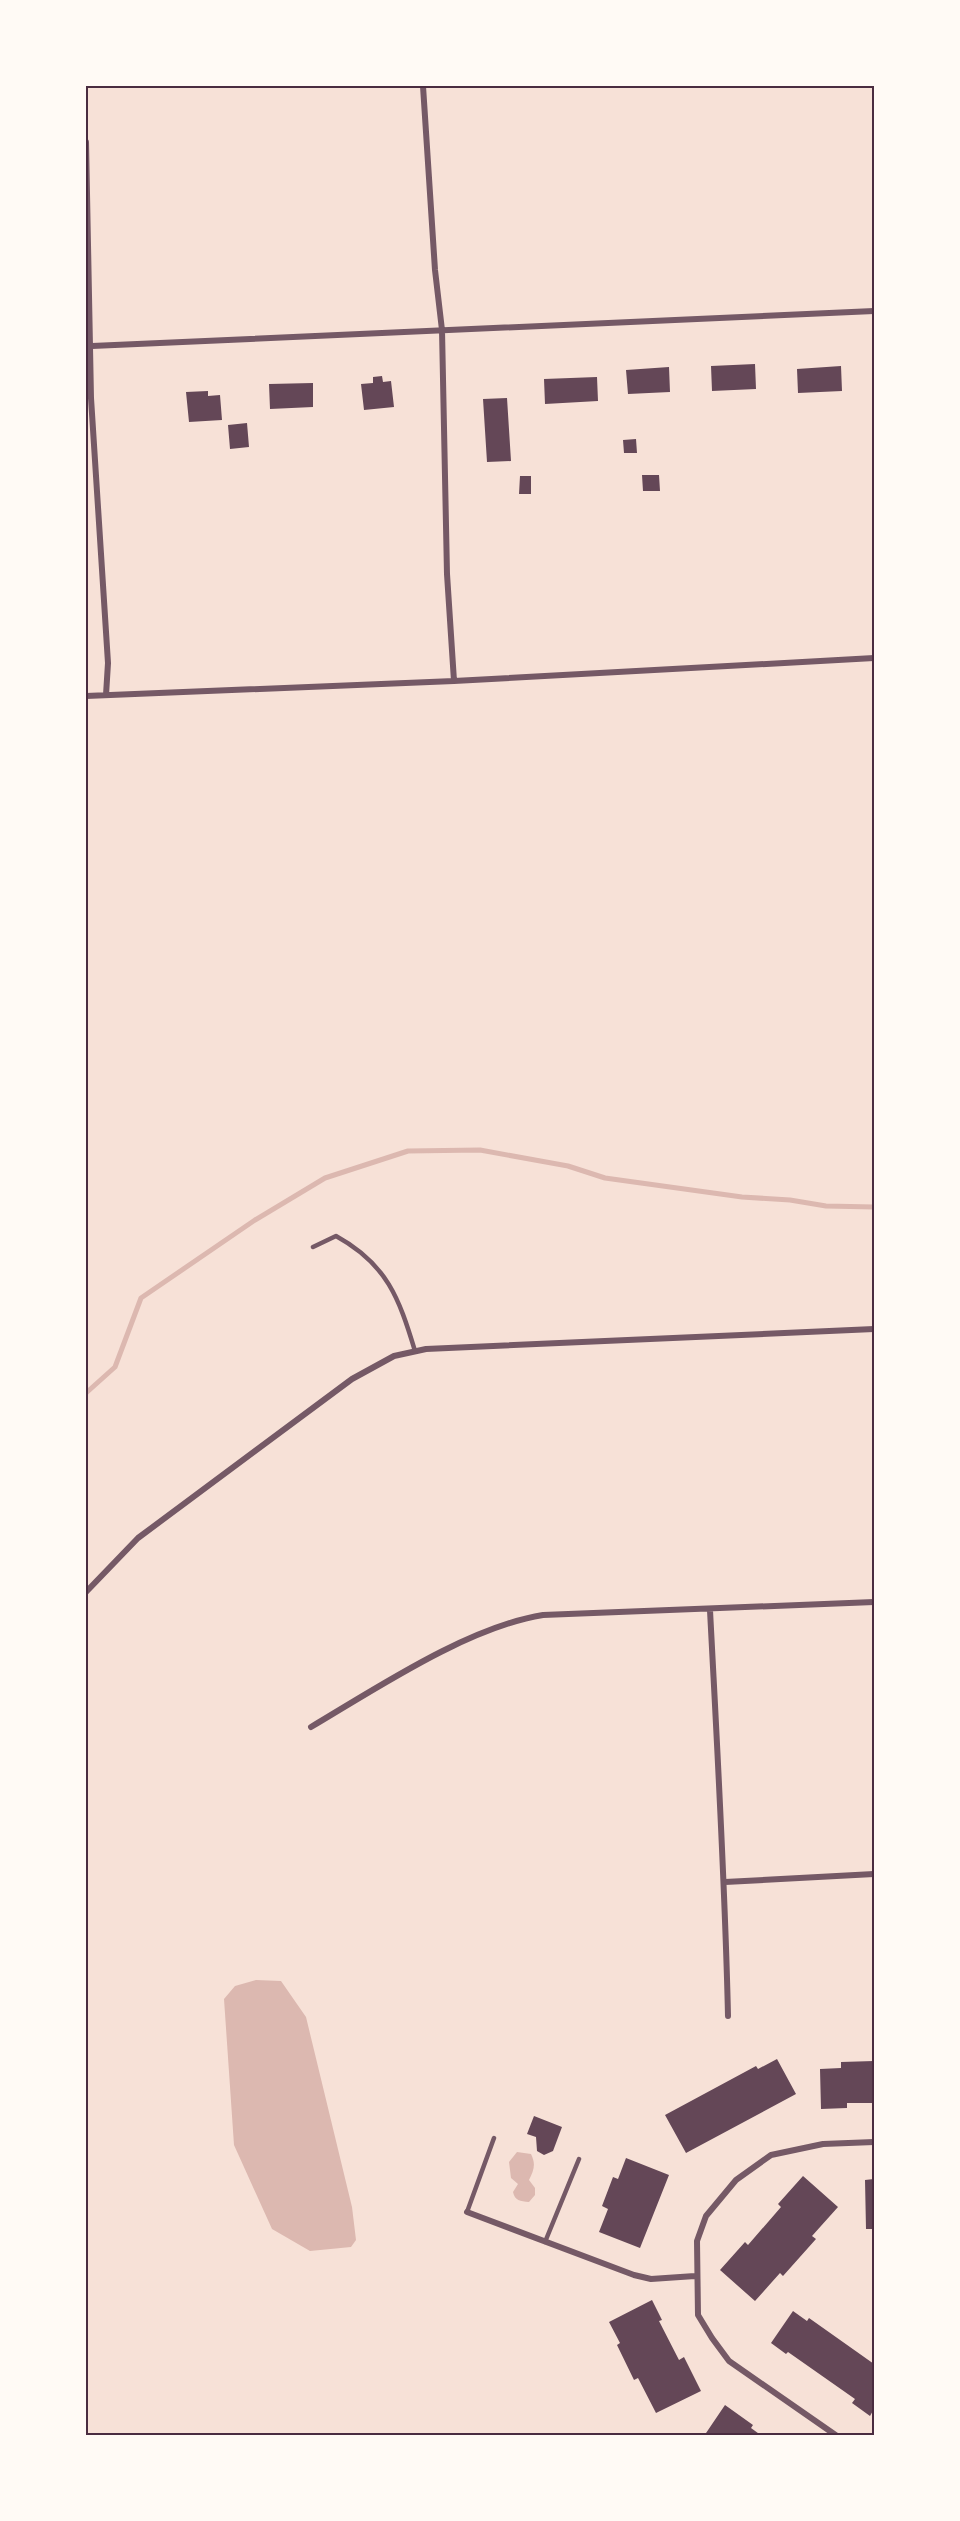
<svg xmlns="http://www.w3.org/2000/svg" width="960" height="2521" viewBox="0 0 960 2521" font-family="'Fira Sans Condensed',sans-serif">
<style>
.water{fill:#dcb8b0}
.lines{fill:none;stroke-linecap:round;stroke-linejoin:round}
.stream{stroke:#dcb8b0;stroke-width:5}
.building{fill:#644757}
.service{stroke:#755966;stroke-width:4.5}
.minor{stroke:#755966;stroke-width:6}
.neatline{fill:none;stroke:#4a2c40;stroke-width:2}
</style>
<rect width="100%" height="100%" fill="#f7e1d7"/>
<path class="water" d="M256,1980l25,1 25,36 46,190 4,33 -5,7 -41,4 -38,-22 -38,-84 -10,-146 11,-13z
M517,2152l14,2c5,10 3,16 -2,26l6,8v7l-6,7c-9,-1 -14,-1 -16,-10l5,-8 -7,-6 -2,-16z"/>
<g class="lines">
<path class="stream" d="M86,1393l29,-26 26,-69 114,-78 70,-42 83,-27 72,-1 88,16 37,12 137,19 48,3 36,6 48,1"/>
</g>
<path class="building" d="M755,364l1,25 -44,2 -1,-25z
M841,366l1,25 -44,2 -1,-24z
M669,367l1,25 -42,2 -2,-24z
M382,376l1,6 8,-1 3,26 -30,3 -3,-26 12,-1v-6z
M597,377l1,24 -53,3 -1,-25z
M313,383v24l-43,2 -1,-25z
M208,391v5l12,-1 2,25 -33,2 -3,-30z
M507,398l4,63 -24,1 -4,-63z
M247,423l2,24 -19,2 -2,-24z
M636,439l1,14h-13l-1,-13z
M642,475h17l1,16h-17z
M520,476h11v18h-12z
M777,2059l19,35 -110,59 -21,-38 91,-49 2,3z
M874,2061v42h-27v5l-26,1 -1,-40 21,-1v-6z
M534,2116l28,11 -9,24 -9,4 -7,-4 -1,-14 -9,-3z
M626,2158l43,17 -29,73 -41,-16 9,-23 -6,-3 11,-29 5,2z
M803,2176l35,31 -26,29 4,3 -33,37 -3,-3 -25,28 -35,-31 25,-28 3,3 33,-38 -3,-3z
M874,2179v50h-8l-1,-49z
M652,2300l10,20 -3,1 20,39 5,-3 17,34 -45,22 -18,-35 -4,2 -17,-35 3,-2 -11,-21z
M793,2311l14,10 2,-3 65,46v45l-4,7 -18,-13 3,-4 -67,-47 -2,2 -15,-11z
M725,2405l28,20 -2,3 11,8h-58z"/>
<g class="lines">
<path class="service" d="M313,1247l23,-11c51,28 63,62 79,115
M467,2212l27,-74
M545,2242l34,-83"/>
<path class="minor" d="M423,86l12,184 7,60 5,244 7,107
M86,142l5,256 17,265 -2,32
M92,346l782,-35
M86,696l368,-15 420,-23
M86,1592l52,-54 214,-159 42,-23 32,-7 448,-20
M710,1610c7,135 15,270 18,406
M311,1727c66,-39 157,-100 232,-112l331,-13
M725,1882l149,-8
M467,2212l167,63 17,4 44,-3
M837,2436l-108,-75 -17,-23 -14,-23 -1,-74 9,-25 30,-36 35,-25 52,-11 51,-2"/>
</g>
<rect width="960" height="2521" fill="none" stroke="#fffaf5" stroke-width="174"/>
<rect x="87" y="87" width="786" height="2347" class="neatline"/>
</svg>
